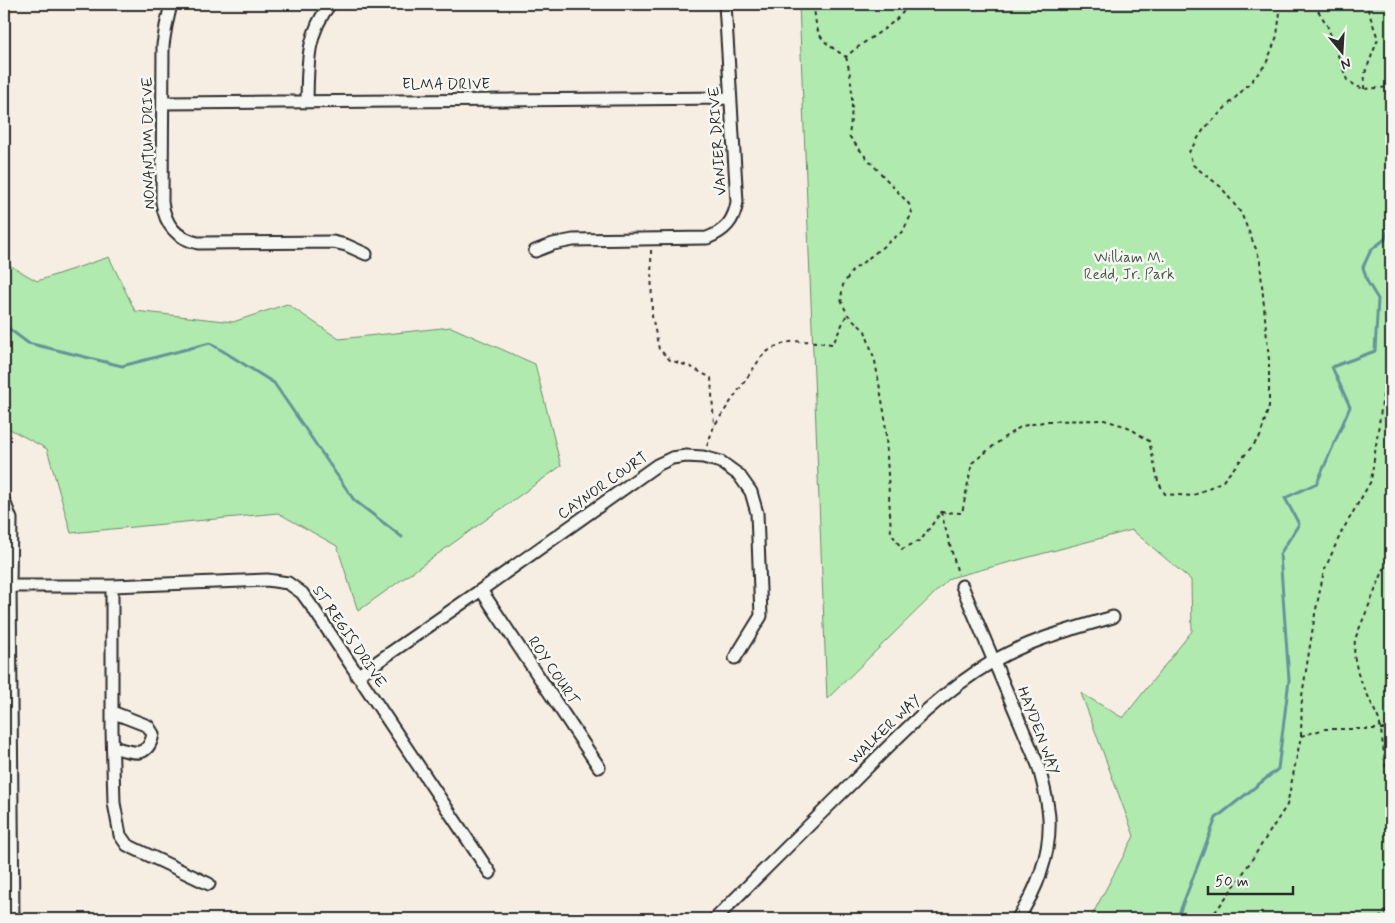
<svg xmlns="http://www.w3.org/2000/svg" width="1395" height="923" viewBox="0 0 1395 923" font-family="Mynerve,sans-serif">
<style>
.green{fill:#b0eaae;stroke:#6e8a6c}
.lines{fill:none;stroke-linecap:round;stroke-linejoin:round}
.stream{stroke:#649599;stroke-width:3}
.minor-casing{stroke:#2b2b2b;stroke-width:15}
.path{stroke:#2b2b2b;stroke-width:2;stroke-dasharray:4 4;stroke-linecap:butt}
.minor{stroke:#f6f6f2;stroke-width:11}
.labels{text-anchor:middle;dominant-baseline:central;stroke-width:5;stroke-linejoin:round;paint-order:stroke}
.street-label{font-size:15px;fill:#2b2b2b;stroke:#f6f6f2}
.park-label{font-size:15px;fill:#4c5b4c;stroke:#f6f6f2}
</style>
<rect width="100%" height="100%" fill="#f7eee3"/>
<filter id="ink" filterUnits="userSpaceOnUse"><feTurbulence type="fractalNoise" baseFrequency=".02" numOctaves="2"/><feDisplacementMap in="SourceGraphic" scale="10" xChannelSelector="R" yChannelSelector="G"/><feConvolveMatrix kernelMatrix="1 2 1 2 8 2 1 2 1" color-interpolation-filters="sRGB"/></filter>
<g filter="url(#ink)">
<path class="green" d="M799,4h592v915h-301l44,-83 -53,-143 42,25 69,-87 -1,-51 -59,-50 -182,48 -123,121z
M109,257l26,54 98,11 54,-18 52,35 112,-12 84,37 26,102 -203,145 -21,-65 -59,-33 -207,20 -24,-84 -43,-23v-164l33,19z"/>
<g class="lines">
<path class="stream" d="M1391,77l-4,32 4,45
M4,325l24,18 94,23 88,-23 64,40 80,117 48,37
M1177,919l39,-101 62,-49 11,-89 -9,-126 19,-30 -14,-26 32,-15 33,-76 -18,-40 43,-16 3,-52 -11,-18 -4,-14 8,-17 14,-11 5,-13 -2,-42 3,-30"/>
<defs>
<path id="minor" d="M171,4l-5,22 -3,19 -1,157c3,23 14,36 36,41l135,-1 13,3 20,9
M307,101c1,-37 -1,-66 23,-97
M163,103l567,-5
M535,251l18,-7 20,-4 134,-2c18,-7 27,-17 30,-36l-12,-198
M4,501l7,18 -1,67 3,333
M4,586h108l155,-6 21,3 14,10 13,18 175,262
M112,586v143l2,74 6,32 7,10 82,39
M962,586l76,179c5,18 10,35 11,53 2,35 -12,73 -32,101
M481,590l118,177
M357,676l124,-86 176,-125 15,-7 14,-2 17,1 18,5 18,13 12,17 6,21 4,103 -26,42
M112,712l36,14 5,8c-5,26 -22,18 -40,13
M715,919c45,-45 91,-91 137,-136 44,-44 87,-90 140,-121 37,-22 80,-33 121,-45"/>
</defs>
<use href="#minor" class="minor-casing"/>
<path class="path" d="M814,4c2,33 5,35 32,53 20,-19 48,-29 63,-53
M1314,4l13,21 20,55 9,6 8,3 27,-2
M846,57c8,29 7,50 3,79l15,19 45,49 3,9 -9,18 -51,40 -9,14 -2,14 6,15 18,17 10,30 10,56 6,116 11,16 19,-9 20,-28 21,1 10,-50 34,-27 16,-10 27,-5 55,-1 24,7 21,14 9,40 7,13 27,2 31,-15 37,-44 9,-31v-46l-7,-75 -2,-25 -4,-11 -15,-36 -20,-26 -28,-22 -4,-13 15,-23 46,-46 16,-19 11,-28 4,-32
M1364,89l1,-16 13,-34 -12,-35
M651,250l1,66 7,33 11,11 21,7 20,11 3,48
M707,446l7,-20 48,-70c22,-20 44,-15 71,-12l14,-30
M941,512l17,62
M1391,552l-36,87 -1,16 4,19 21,46 2,10 8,64 2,59
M1301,736l24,-7h66
M1210,919l30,-41 47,-73 14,-69 1,-40 13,-82 9,-43 17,-38 30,-52 20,-143
M1379,919l10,-13 2,-7"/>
<use href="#minor" class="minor"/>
</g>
</g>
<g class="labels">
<g class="street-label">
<text x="446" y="85">ELMA DRIVE</text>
<text transform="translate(718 141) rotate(-94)">VANIER DRIVE</text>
<text transform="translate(149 143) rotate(-91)">NONANTUM DRIVE</text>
<text transform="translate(603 486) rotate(-35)">CAYNOR COURT</text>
<text transform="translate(349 637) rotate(56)">ST REGIS DRIVE</text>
<text transform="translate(553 671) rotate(56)">ROY COURT</text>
<text transform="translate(885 730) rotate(-44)">WALKER WAY</text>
<text transform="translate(1038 731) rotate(69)">HAYDEN WAY</text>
</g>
<g class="park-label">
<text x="1129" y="258">William M.<tspan x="1129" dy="17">Redd, Jr. Park</tspan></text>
</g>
</g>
<rect width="1395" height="923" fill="none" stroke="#f6f6f2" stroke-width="20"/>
<rect x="10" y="10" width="1375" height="903" fill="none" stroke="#2b2b2b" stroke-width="2" filter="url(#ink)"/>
<g transform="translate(1342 52) rotate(162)" stroke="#f6f6f2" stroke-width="4" paint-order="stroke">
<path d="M0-4L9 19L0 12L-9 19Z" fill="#2b2b2b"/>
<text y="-8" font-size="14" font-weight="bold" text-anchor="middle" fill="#2b2b2b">N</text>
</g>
<path d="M1208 886v8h85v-8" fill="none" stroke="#2b2b2b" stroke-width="2.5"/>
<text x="1215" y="886" font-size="15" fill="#2b2b2b" stroke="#f6f6f2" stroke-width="4" paint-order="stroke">50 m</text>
</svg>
